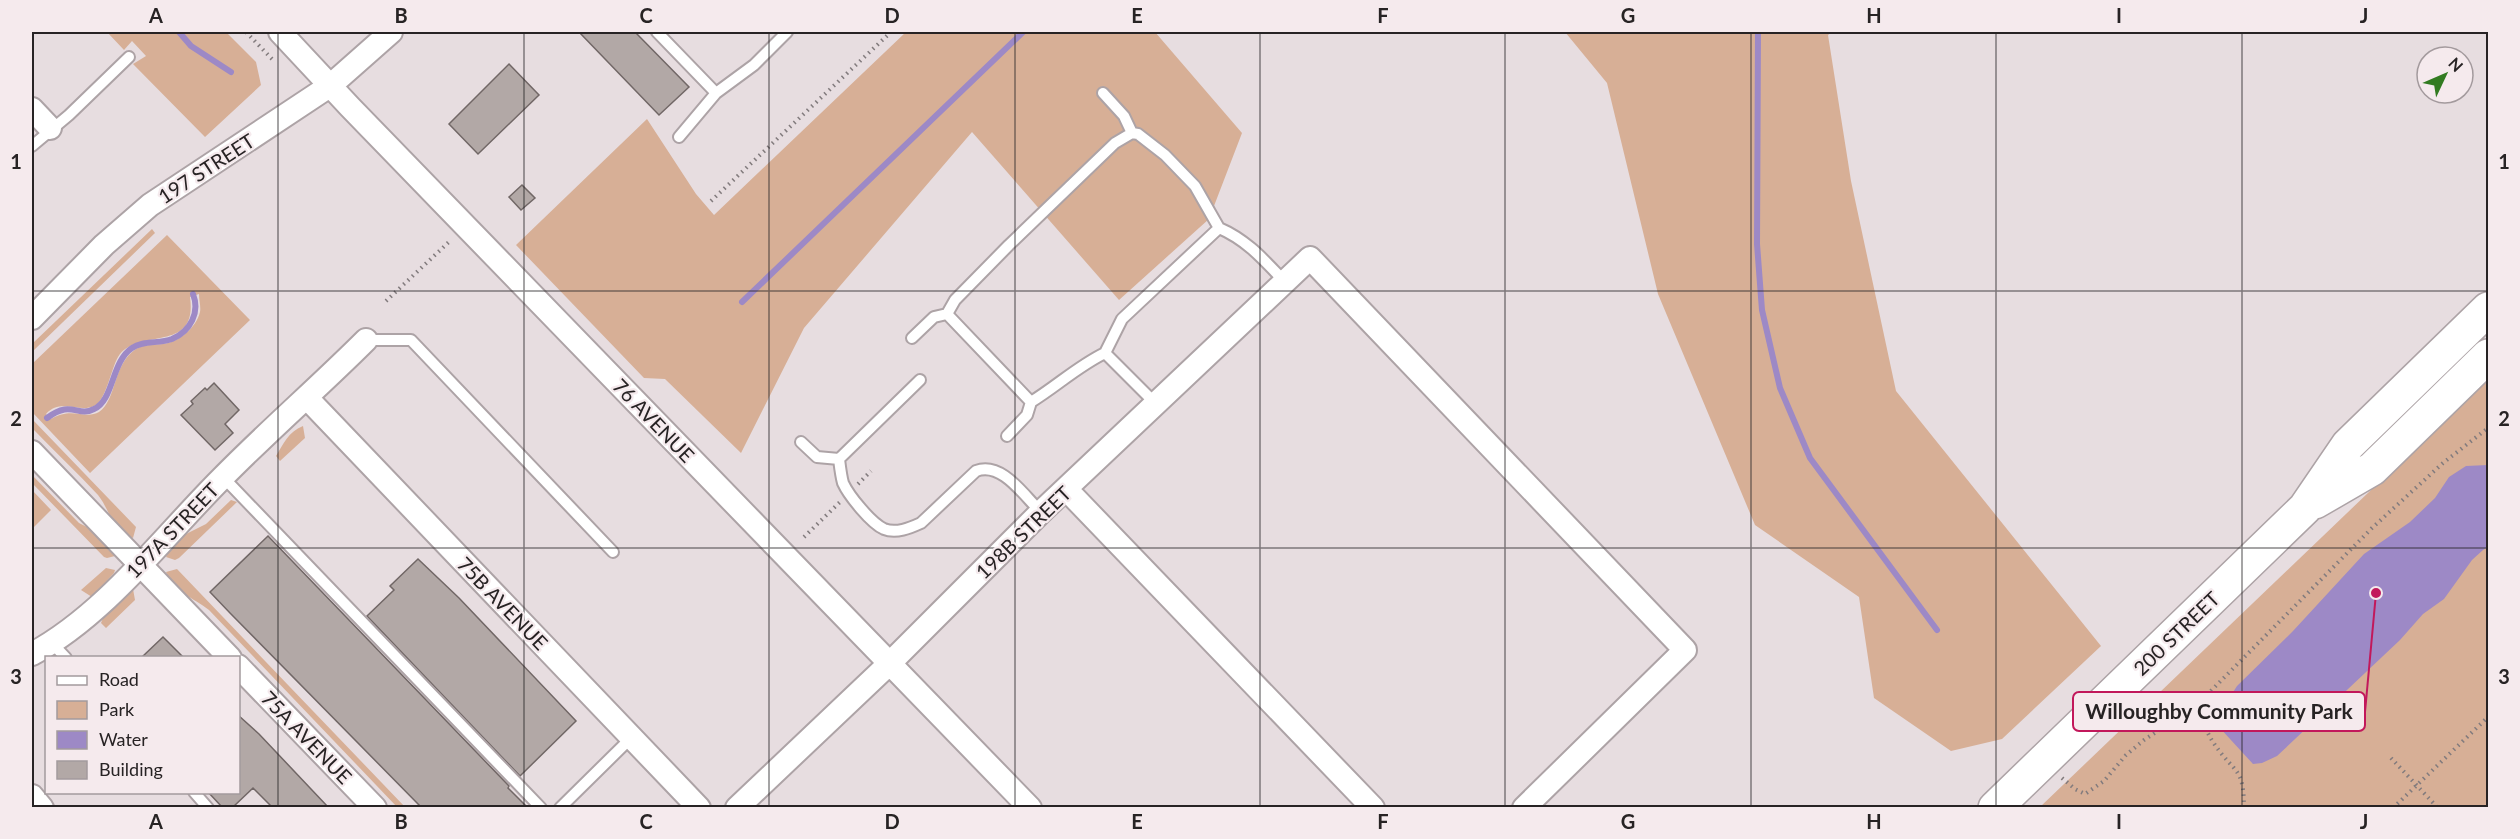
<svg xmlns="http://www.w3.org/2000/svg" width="2520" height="839" viewBox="0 0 2520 839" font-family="Lato,sans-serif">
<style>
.green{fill:#d7af96;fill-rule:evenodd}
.water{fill:#9d89c6}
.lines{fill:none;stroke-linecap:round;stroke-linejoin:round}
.stream{stroke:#9d89c6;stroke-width:6}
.building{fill:#b2a8a6;stroke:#716766;stroke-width:1.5}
.lane-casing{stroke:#ada3a6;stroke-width:14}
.street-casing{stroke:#ada3a6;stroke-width:26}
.primary-casing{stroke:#ada3a6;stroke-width:36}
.path{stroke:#827b7d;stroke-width:4;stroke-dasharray:1.5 4.5;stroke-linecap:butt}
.lane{stroke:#fff;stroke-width:10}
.street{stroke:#fff;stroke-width:22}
.primary{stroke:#fff;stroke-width:33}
.grid{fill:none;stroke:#272324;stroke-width:1.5;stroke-opacity:0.55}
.labels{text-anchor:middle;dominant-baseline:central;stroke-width:4.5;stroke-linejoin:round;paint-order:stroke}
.street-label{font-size:20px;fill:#272324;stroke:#f5eaed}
.leader{fill:none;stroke:#c2185b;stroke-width:2}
.callout-dot{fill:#c2185b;stroke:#f5eaed;stroke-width:2}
.callout{fill:#f5eaed;stroke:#c2185b;stroke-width:2}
.callout-label{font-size:21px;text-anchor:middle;font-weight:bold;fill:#272324}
.neatline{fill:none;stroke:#272324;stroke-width:2}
.grid-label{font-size:20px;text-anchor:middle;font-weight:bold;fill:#272324}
</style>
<rect width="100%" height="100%" fill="#e7dde0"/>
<path class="green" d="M107,32h119l30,30 5,23 -56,52 -72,-73 13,-8 -14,-15 -8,9z
M906,32h249l87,101 -33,86 -90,81 -147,-168 -168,196 -63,125 -76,-74 -21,-1 -128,-133 131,-126 49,75 18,21z
M1565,32h267l-4,3 23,146 45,210 205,255 -99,93 -51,12 -77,-53 -15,-101 -104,-72 -97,-231 -51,-211z
M152,229l3,4 -123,119v-8z
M167,235l83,85 -160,153 -58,-61v-48zM199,294c0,6 2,13 1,18 -4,16 -21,30 -37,32 -8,1 -20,0 -27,5 -24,16 -19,51 -37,63 -14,8 -27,-6 -48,7l-5,-5c14,-16 33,-1 48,-8 12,-5 17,-37 24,-49 20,-31 80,-2 72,-60z
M2488,378v429h-448z
M32,419l104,108 -3,11c-22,-9 -23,-28 -35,-43 -21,-23 -45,-45 -66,-67z
M303,426l2,12 -25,23 -4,-5c8,-13 12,-24 27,-30z
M32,475l47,48 14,7 18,17 4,9 -8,2 -3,-1 -72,-74z
M32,490l19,20 -19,19z
M231,500l6,2 -58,56 -4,2 -9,-3 4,-8 16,-15 20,-10z
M106,568l9,2 -1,3 -22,24 -11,-7z
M177,569l228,238h-8l-188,-197c-16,-13 -35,-17 -43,-38z
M133,589l2,11 -29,28 -5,-5 5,-12z"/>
<path class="water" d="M2488,465v82l-5,3 -11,10 -28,39 -21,15 -23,26 -123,116 -15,7 -9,1 -34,-37v-13l18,-28 56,-55 71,-77 46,-32 25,-24 14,-21 17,-11z"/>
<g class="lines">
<path class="stream" d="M179,32l12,14 40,26
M1758,32l-1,212 5,66 18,78 30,70 127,172
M742,302l281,-270
M47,418c25,-19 30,0 47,-9 20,-9 17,-47 38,-61 11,-8 27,-4 40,-9 19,-8 28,-27 21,-45"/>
</g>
<path class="building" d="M579,32h56l54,55 -30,28z
M509,64l30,31 -61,59 -29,-30z
M522,185l13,13 -14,12 -12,-13z
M214,383l25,27 -14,14 8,9 -18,17 -34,-35 12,-11 -2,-3 14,-13 2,2z
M268,536l241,250 -1,2 19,19h-106l-191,-194 -20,-21z
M418,559l41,39 117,123 -56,55 -153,-160 27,-26 -4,-4z
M163,637l20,20h-41z
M238,715l21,19 69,73h-56l-19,-19 -20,19h-11l-14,-15h30z"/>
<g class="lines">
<defs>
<path id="lane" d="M657,32l59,61
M1103,93l21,23 8,17
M679,137l37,-44 38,-28 33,-33
M32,146l37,-31 60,-58
M1219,228c28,12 45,32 65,53
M947,314l84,88 -4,13 -20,21
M912,338l22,-21 13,-3 8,-14 54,-55 106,-102 17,-10 6,1 27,21 30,31 24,42 -97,91 -17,34 50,50
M366,340h45l202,212
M920,380l-81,79c1,8 2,17 4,24 6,13 28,40 41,46 12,5 26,-1 37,-6l55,-52c26,-10 48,25 65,41
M1031,402c26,-16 47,-36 74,-49
M801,442l16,15 22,2
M223,477l318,331
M52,643l14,15
M194,792l14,16
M560,808l72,-71"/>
<path id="street" d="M280,32l70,75 680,701
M32,109l18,19
M32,318l72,-73 46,-40 181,-120 60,-53
M307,398l392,410
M32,452l198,206
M1066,489l307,319
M32,654c73,-39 131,-117 189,-175 47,-48 98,-92 145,-139
M238,666l137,142
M32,796l10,12
M737,808l153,-145 151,-151 269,-254 375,392 -161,158"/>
<path id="primary" d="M2315,502l57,-33 116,-113
M1995,808l310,-300 43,-63 140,-136"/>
</defs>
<use href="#lane" class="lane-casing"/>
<use href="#street" class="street-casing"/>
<use href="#primary" class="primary-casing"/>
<path class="path" d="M246,32l26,27
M711,201l180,-169
M386,301l65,-61
M858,484l13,-13
M804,537l36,-35
M2196,706c6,13 11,28 19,39 20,29 29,22 29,63
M2391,758l47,50
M2062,778l13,11 10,5 19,-13 22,-26 18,-15 52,-34 176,-178 71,-65 45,-35
M2393,808l95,-91"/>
<use href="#lane" class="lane"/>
<use href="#street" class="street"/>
<use href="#primary" class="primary"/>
</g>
<path class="grid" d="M278,32v776M524,32v776M769,32v776M1015,32v776M1260,32v776M1505,32v776M1751,32v776M1996,32v776M2242,32v776M32,291h2456M32,548h2456"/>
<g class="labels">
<g class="street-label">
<text transform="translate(206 168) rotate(-33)">197 STREET</text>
<text transform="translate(654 420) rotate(46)">76 AVENUE</text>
<text transform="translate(172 530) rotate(-46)">197A STREET</text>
<text transform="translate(1023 532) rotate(-44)">198B STREET</text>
<text transform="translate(503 603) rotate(46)">75B AVENUE</text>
<text transform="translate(2176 633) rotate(-44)">200 STREET</text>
<text transform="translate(307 737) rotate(46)">75A AVENUE</text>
</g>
</g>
<path class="leader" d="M2376 593L2365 712"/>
<circle class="callout-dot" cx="2376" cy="593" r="6"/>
<rect class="callout" x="2073" y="692" width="292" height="39" rx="6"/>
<g class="callout-label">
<text x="2219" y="719">Willoughby Community Park</text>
</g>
<rect width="2520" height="839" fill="none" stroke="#f5eaed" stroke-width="66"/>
<rect x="45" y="656" width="195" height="138" fill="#f5eaed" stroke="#a39a9d" stroke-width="1.5"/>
<rect x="57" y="676" width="30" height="9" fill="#ffffff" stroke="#a39a9d" stroke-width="1.5"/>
<text x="99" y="686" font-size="18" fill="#272324">Road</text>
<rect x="57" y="701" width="30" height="18" fill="#d7af96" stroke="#a39a9d" stroke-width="1.5"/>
<text x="99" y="716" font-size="18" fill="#272324">Park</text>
<rect x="57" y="731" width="30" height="18" fill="#9d89c6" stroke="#a39a9d" stroke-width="1.5"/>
<text x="99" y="746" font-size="18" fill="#272324">Water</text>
<rect x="57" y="761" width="30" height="18" fill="#b2a8a6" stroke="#a39a9d" stroke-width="1.5"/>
<text x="99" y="776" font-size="18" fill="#272324">Building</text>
<g transform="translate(2445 75) rotate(46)"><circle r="28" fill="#f5eaed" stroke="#a39a9d" stroke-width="1.5"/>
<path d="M0-4.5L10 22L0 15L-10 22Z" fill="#327b21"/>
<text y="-9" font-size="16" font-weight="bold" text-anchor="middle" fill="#272324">N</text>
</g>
<rect x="33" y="33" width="2454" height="773" class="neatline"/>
<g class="grid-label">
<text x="156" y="23">A</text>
<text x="401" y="23">B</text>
<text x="646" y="23">C</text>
<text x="892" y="23">D</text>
<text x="1137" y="23">E</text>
<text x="1383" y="23">F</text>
<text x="1628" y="23">G</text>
<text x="1874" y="23">H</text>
<text x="2119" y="23">I</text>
<text x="2364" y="23">J</text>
<text x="16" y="169">1</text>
<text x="2504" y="169">1</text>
<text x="16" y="426">2</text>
<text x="2504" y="426">2</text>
<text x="16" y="684">3</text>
<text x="2504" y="684">3</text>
<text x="156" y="829">A</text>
<text x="401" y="829">B</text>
<text x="646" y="829">C</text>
<text x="892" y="829">D</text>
<text x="1137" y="829">E</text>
<text x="1383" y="829">F</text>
<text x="1628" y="829">G</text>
<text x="1874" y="829">H</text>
<text x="2119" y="829">I</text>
<text x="2364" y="829">J</text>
</g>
</svg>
